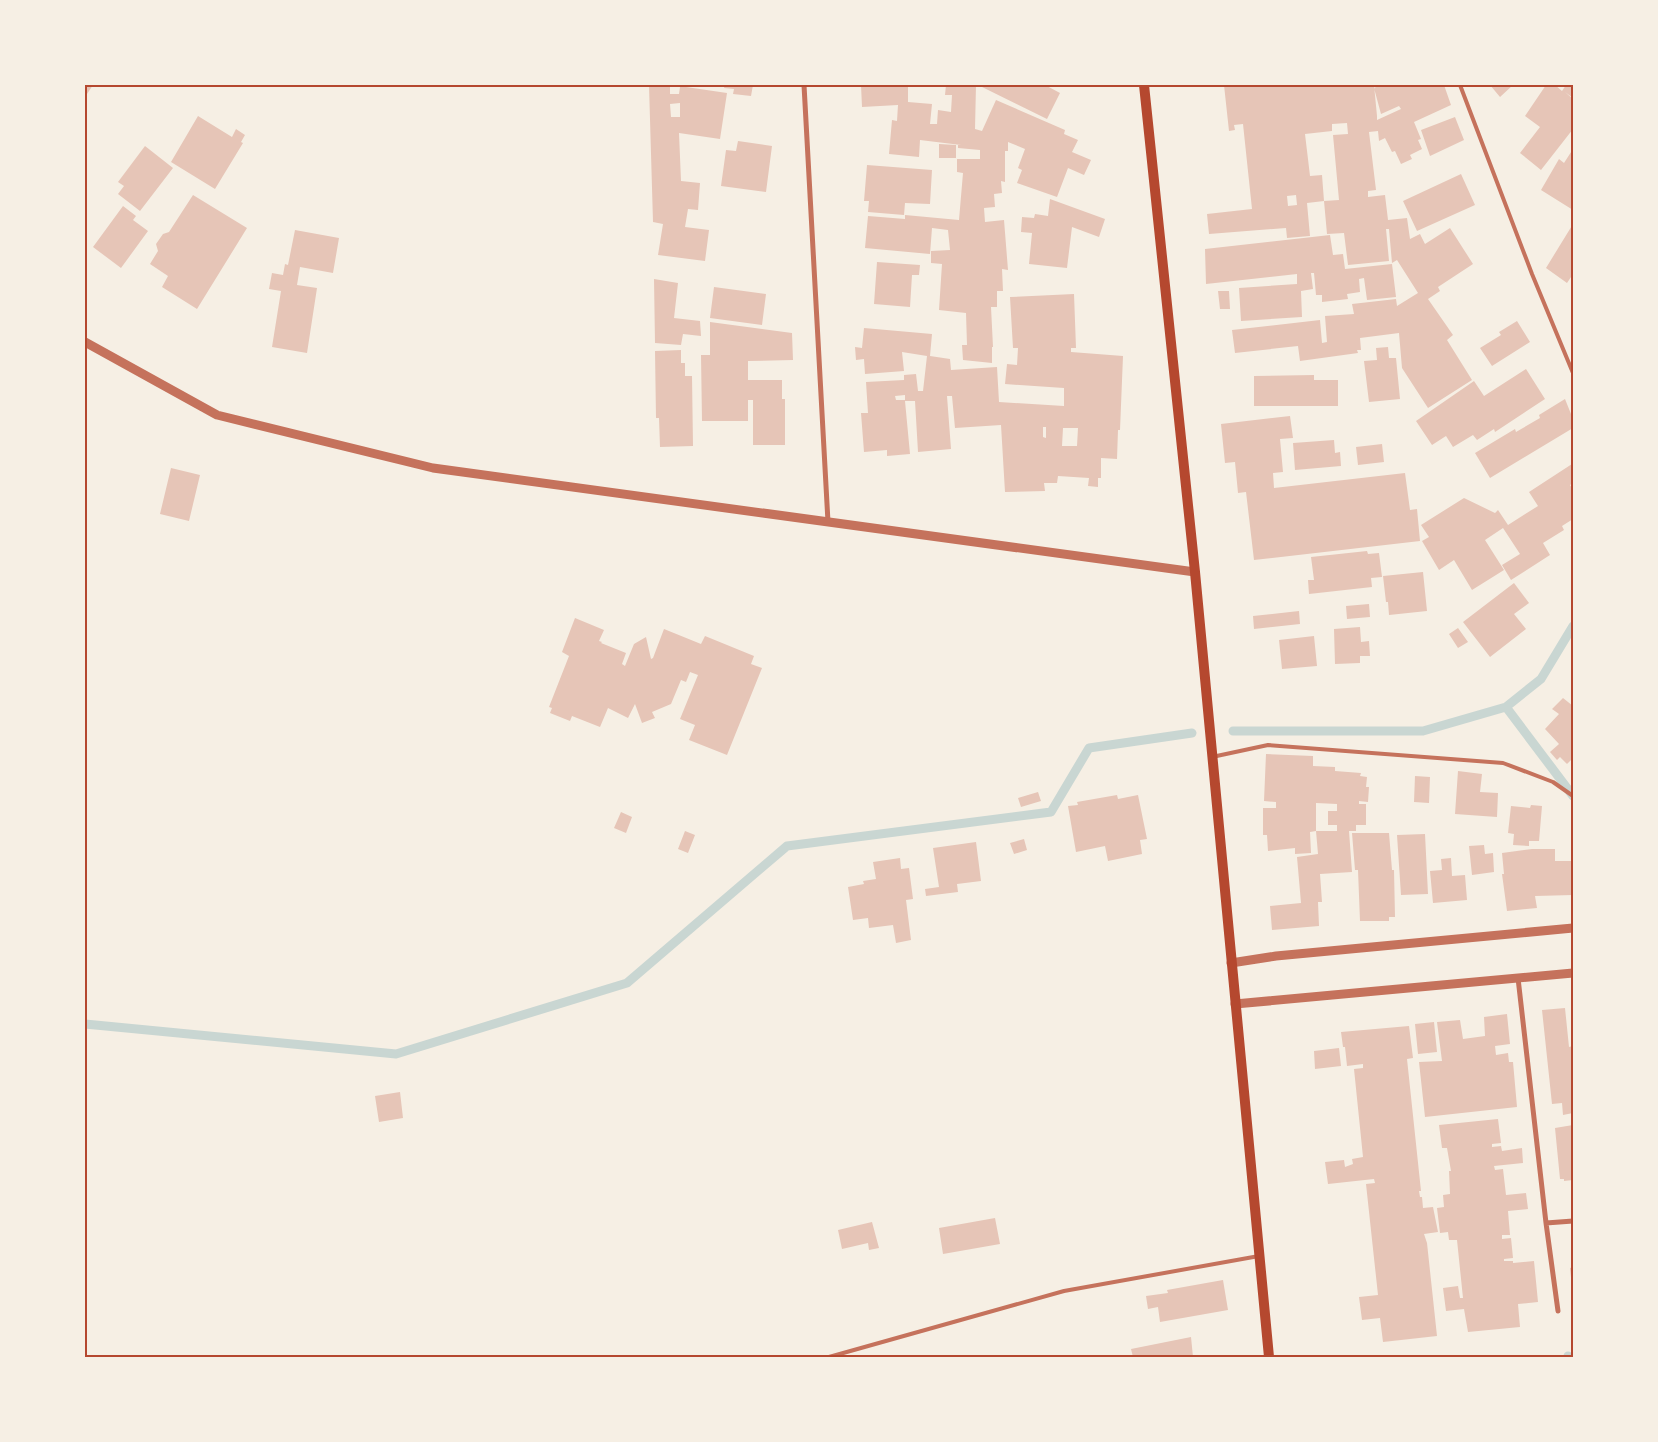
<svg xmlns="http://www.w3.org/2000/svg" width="1658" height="1442" viewBox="0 0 1658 1442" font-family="'Source Sans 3',sans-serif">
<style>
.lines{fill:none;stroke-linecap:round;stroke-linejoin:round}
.stream{stroke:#c9d6d2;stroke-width:9}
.building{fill:#e6c5b7;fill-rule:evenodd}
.service{stroke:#c5725c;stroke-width:4}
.minor{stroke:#c5725c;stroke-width:5}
.tertiary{stroke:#c5725c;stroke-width:9}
.secondary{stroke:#b5482f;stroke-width:10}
.neatline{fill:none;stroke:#b5482f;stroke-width:2}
</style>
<rect width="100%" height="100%" fill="#f6efe4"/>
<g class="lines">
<path class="stream" d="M1506,707l67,89
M1233,731h190l83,-24 35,-28 32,-53
M85,1024l311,30 231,-71 160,-137 264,-34 38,-64 103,-15
M1568,1356v1"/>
</g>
<path class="building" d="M85,85h8l-8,12z
M649,85h21v9h9l1,-7 -5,-2h11v2l41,6 -7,46 -41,-6 2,48 19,2 -2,27 -10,-1 -3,18 24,3 -4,31 -47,-6 5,-31 -10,-2zM680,103v14h-9l-1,-13z
M725,85h28l-2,11 -18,-2 1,-5 -10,-1z
M861,85h47v17l24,2 -2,20h7l1,-14 13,2 1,-17h-7l1,-10h30l-1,44 7,2 14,-31 69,30 -1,4 14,6 -6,12 19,8 -7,15 -16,-7 -11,29 -40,-14 5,-13 -4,-2 7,-19 -17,-7v9h-3v31l-4,-1 1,12 -8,1 1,13 -11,1 1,14 19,-2 4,50 -6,-1 1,22h-6v16h-6l2,40h-1v16l-29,-3 -1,-15h5l-1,-32 -27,-3 3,-46 -11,-1v-12l19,-1 -2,-20 -16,-2 -2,26 -65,-6 3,-32 37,3v-4l54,5 4,-47 -6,-1v-13h23v-9l-22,-2v-3h3l-41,-5 -1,17 -30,-3 3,-34 5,1 1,-16 -36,2z
M978,85h67l15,8 -13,26z
M1224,85h150l3,31v4l24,-11 -2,-3 -18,8 -7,-26 6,-3h58l1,2 5,-2 7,20 -37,17 7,17 -3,1 4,9 -12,6 2,4 -11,5 -6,-13 -3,1 -7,-14 -6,3 -1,-10 -9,1 7,58 -8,1v6l17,-2 3,25 19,-2 3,21 10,-5 5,10 25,-16 23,36 -35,23 2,4 -12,8 25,36 -6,5 25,40 -44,28 -26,-40 -3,-35 -39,5 1,12h-4l1,3 -58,8 -2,-15 -63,7 -3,-23 88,-10 2,23 5,-1 -2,-26 29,-2 -2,-10 44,-5 1,7 21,-13 -21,-33 -5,3 -3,-34h-3l3,32 -41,4 -4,-32 -17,1 -3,-33 -17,2 3,33 -23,2 -1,-10 -77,6 -2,-20 45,-5 -9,-85 -9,1 1,5 -6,1zM1347,123l1,11 -15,1 6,65 -15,1 -2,-26 -12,1 -5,-42 27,-3v-7zM1296,195l1,10 -9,1 -1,-10z
M1490,85h23l-13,12z
M1546,85h9l7,6 4,-6h7v13l-8,-6 8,7v30l-32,41 -21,-17 20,-26 -15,-11z
M198,116l34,21 4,-8 9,6 -4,7 2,1 -28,46 -44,-27z
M1455,117l9,23 -34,16 -9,-26z
M738,141l34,5 -6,46 -45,-6 5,-36 10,1z
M939,144l17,1v13h-17z
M145,146l28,22 -33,43 -22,-17 6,-8 -6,-4z
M1573,149v61l-32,-20 18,-31 5,4z
M867,165l65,5 -2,34 -25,-1 -1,12 -36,-3 1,-11h-5z
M1461,174l14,31 -58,26 -14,-30z
M193,195l54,33 -50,81 -35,-22 6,-11 -18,-12 8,-13 -2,-7 7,-10 6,-2z
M1050,199l55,20 -6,18 -27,-10 -5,41 -38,-4 3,-31 -11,-1 1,-15 12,1 1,-4 13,2z
M123,206l13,10 -3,4 15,11 -27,37 -28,-21z
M1573,224v50l-6,9 -21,-15z
M295,230l44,8 -6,35 -33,-6 -3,18 20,3 -10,65 -35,-6 9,-56 -12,-2 3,-16 11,2 2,-11 3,1z
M1330,235l3,20 10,-1 2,15 47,-5 4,33 -29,3 -3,-22 -5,1 1,13 -13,2 1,5 -26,3v-7h-6l-2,-22h-3l2,16 -12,2 1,26 -61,4 -2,-33 58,-4v-10l-91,10 -1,-35z
M877,262l43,3 -1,10h-7l-2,32 -36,-3z
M654,279l24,4 -4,35 26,3 1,15 -18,-2 -2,11 -26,-2z
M714,287l52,7 -4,31 -52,-7z
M1218,291h11l1,18h-10z
M1074,294l2,54h-5v4l52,4 -3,74h-2l-1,29 -16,-1v20h-3v9l-10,-1 1,-8 -31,-2 -1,7h-13l1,8 -40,1 -4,-67 -46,3 -3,-32h-5l4,53 -33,3 -3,-51h-10l5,53 -23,2v-6l-23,2 -3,-39h7l-2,-31 38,-2v-5l12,-1 2,17h5l4,-35 -25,-4 2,19 -39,3 -1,-15 -8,1 -1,-13 7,1 2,-20 68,6 -2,22 20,3 1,11 46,-3 2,35 65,4v-18l-59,-4 2,-20 10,1 1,-17h-5l-3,-51zM905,395v6v-1h-9l-1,-4zM1043,427h3v11l-3,-1zM1063,428h15l-1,18h-15z
M1517,321l13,21 -38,24 -12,-18 21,-13 -2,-3z
M710,322l82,11 1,27 -45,1v19h34v19h3v46h-32v-45h-5v21h-46l-1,-66h9z
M1388,347l1,11h7l4,41 -31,3 -5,-41 13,-1 -1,-12z
M681,350v13h4v13h7l1,70 -33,1 -1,-29h-3l-1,-67z
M1526,369l19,30 -50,33 -1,-3 -17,11 -4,-5 -20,12 -7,-11 -14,9 -16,-24 58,-40 10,15z
M1314,375v5h24v26h-84v-30z
M1565,399l8,20v9l-83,50 -15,-25 40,-24 1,3 24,-14 -1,-3z
M1290,416l3,22 -13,1 3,33 -10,1 1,15 131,-15 5,37 7,-1 3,32 -166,19 -8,-68 -8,1 -3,-31 -10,1 -4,-39z
M1334,440l1,13 5,-1 1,14 -46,4 -2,-27z
M1382,444l2,18 -26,3 -2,-18z
M1572,464l1,2v17l-3,2 3,5v29l-11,7 2,4 -21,13 7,12 -39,25 -9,-15 18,-11 -17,-26 -18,12 19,30 -32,20 -18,-30 -15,10 -17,-29 7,-4 -8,-12 43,-27 31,15 3,-3 10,15 30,-19 -9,-14z
M171,468l29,7 -11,46 -29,-7z
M1367,551l1,3 11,-1 3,24 -11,1 1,9 -63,7 -1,-14h6l-3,-23z
M1423,572l4,39 -38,4 -1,-13h-2l-3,-26z
M1514,583l15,20 -15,11 12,15 -36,28 -27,-35z
M1369,604l1,13 -23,2 -1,-13z
M1299,611l1,13 -46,5 -1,-13z
M575,618l29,12 -5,11 3,1 -1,1 25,10 -4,11 3,2 9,-22 12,-7 5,22 2,-1 11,-29 37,15 4,-8 49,20 -3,8 11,4 -35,87 -38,-15 6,-15 -15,-6 18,-44 -8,-3 -4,10 -5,-2 -10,24 -19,8 3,6 -13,5 -7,-19 -7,14 -20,-10 -8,19 -28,-11 -2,5 -20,-8 2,-5 -3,-1 20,-51 -7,-4z
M1360,627l1,15 8,-1 1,15h-10v7l-25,1 -1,-35z
M1458,628l10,14 -10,6 -9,-14z
M1314,636l3,30 -35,3 -3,-29z
M1563,698l10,8v52l-6,6 -7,-7 -3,3 -7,-8 9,-8 -14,-15 14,-15 -7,-5z
M1266,754l47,2v10l22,1v4l26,2 -1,3 7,1 -1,10h3l-1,15 -9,-1v3h7v21h-10v6h-7l3,41 -32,2 2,28h-4l1,24 -47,4 -2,-24 31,-3 -4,-46 21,-3 -2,-23h21v-6h-9v-14h9v-7l-21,-1v28l-6,1 1,21 -16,1v-6l-27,3 -1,-16h-4v-27h13v-6l-12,-1z
M1458,771l24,3 -2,18 18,1 -1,24 -42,-3z
M1415,776l15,1 -1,26 -15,-1z
M1038,792l3,9 -20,6 -3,-9z
M1117,795l1,4 20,-4 9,44 -7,1 2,14 -34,7 -3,-15 -29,6 -8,-46 10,-1 -1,-3z
M1531,805l11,1 -3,35h-10v5l-16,-1 1,-11 -6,-1 3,-27 19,2z
M621,812l11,5 -6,16 -12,-5z
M685,831l10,4 -7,18 -10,-4z
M1352,833h37l3,37h2l1,47h-6v4h-29l-2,-51h-3z
M1425,834l3,60 -27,1 -4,-60z
M1024,839l3,11 -13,4 -4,-11z
M976,842l5,39 -24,3 1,8 -32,4 -1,-7 14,-2 -6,-39z
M1484,845l1,9 8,-1 1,19 -22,3 -3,-29z
M1532,849h23v12h18v34l-38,1 2,12 -30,3 -5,-37h2l-2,-21z
M900,858l1,11 8,-1 4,31 -7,1 5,40 -15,3 -3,-18 -24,3 -1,-10 -15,2 -5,-33 16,-3 -1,-3 13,-2 -3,-17z
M1451,858l1,18 13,-1 2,25 -34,3 -3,-32 12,-1 -1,-11z
M1565,1008l4,39 4,-1v67l-10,2 -1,-12 -10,1 -10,-94z
M1507,1014l3,30 -15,2 1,9 12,-2 1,9h4l4,45 -92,10 -6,-55 23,-1 -5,-39 23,-2 3,19 22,-3 -1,-19z
M1434,1022l3,30 -19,2 -3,-30z
M1409,1026l4,32 -6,1 14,132h-2l1,6h2l1,11 10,-1 5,25 -14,2 3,9 10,93 -54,6 -3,-24 -18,2 -3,-23 19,-2 -12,-111 9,-1 -1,-4 -46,5 -3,-22 19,-2 1,7 8,-3 -1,-5 11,-2 -9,-88 9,-1v-4l-16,2 -2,-19h-2l-2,-15z
M1339,1048l2,18 -26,3 -1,-18z
M400,1092l3,26 -24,4 -4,-26z
M1498,1119l3,24 -9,1v3l9,-1 1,5 20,-3 1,15 -29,3 1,4 8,-1 3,26 20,-2 2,16 -20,2 2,24h-8v4l9,-1 2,20 -9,1v2h9v2l21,-2 4,41 -20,2 2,23 -52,5 -4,-23 -18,2 -3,-23 15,-2 2,12h3l-6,-58h-8l-1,-8 -8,1 -3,-25 7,-1 -1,-12 7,-1 -1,-23h2l-4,-23h-5l-3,-23z
M1573,1125v55l-9,1v-2h-4l-5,-51z
M995,1218l5,26 -57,10 -4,-26z
M872,1222l7,26 -10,2 -1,-7 -26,6 -4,-19z
M1573,1267v19l-1,1 -2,-19z
M1223,1280l5,30 -68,12 -2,-15 -10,2 -2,-13 22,-3 -1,-3z
M1191,1337l2,20h-60l-2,-8z"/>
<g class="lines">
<path class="service" d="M1460,85l72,189 41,99
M1212,757l56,-12 235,18 50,19 20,14
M829,1357l235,-66 195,-35"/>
<path class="minor" d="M804,85l24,437
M1518,978l28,245 12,88
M1546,1223l27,-2"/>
<path class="tertiary" d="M85,342l132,73 216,53 762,104
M1231,963l45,-7 297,-28
M1235,1004l338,-31"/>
<path class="secondary" d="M1144,85l51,487 74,785"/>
</g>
<rect width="1658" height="1442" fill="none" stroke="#f6efe4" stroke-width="172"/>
<rect x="86" y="86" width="1486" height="1270" class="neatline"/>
</svg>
